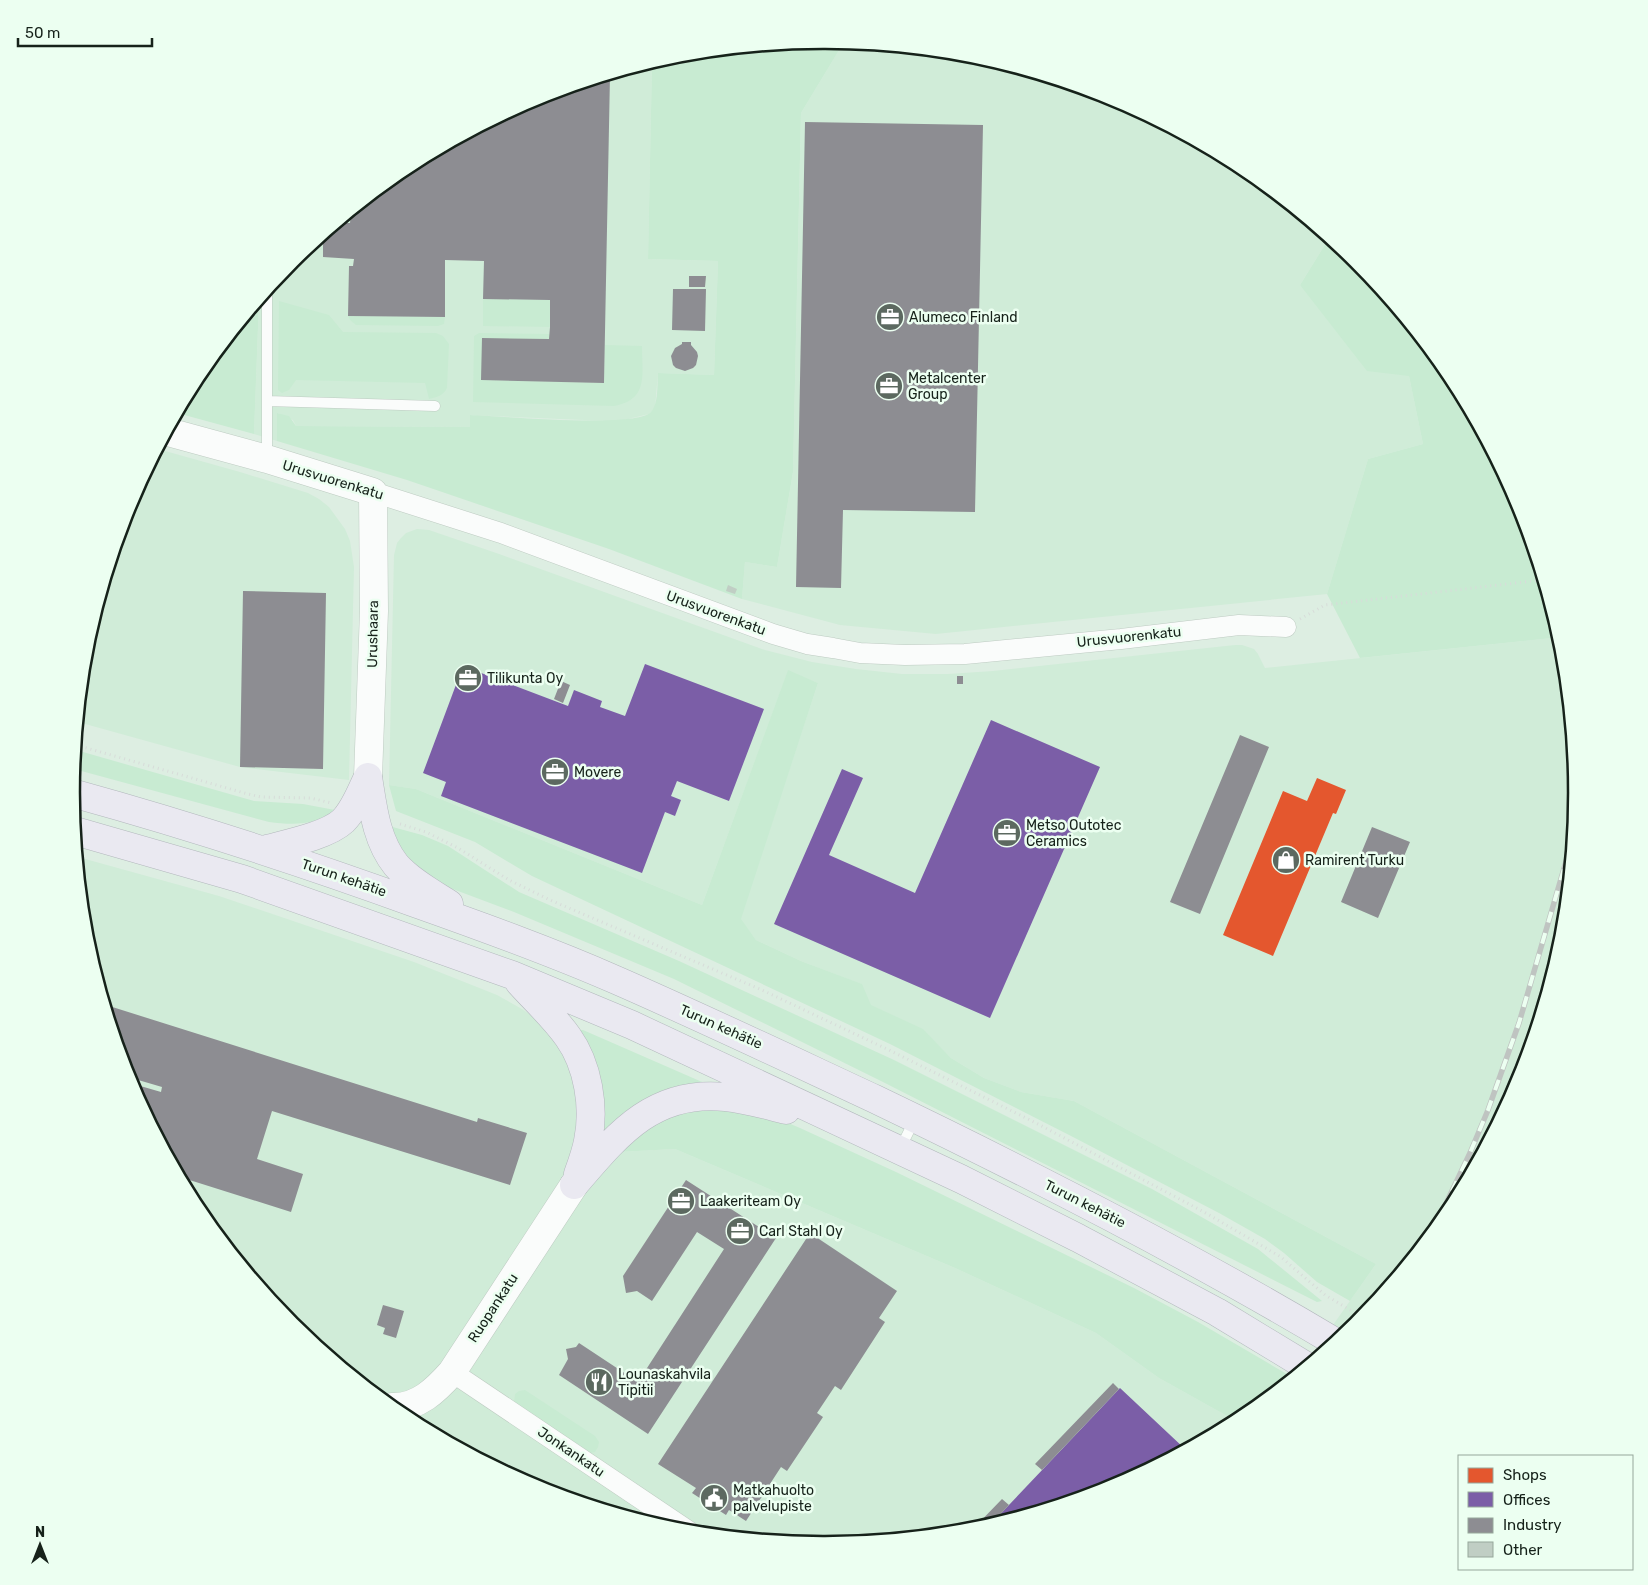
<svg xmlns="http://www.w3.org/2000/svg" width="1648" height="1585" viewBox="0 0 1648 1585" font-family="Rubik,sans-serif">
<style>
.built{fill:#d0ecd8}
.green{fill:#c8ebd2}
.shops{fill:#e4572e}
.offices{fill:#7b5ea7}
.industry{fill:#8d8d92}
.building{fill:#c0cec4}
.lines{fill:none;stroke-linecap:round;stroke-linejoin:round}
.lane-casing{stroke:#becbc2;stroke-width:11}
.street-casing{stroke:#becbc2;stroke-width:21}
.secondary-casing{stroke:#becbc2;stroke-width:29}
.highway-casing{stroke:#b3b8bd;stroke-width:29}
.path{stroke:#d7dcd9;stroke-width:3;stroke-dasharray:1 4;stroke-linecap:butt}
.lane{stroke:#fafcfb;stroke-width:10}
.street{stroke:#fafcfb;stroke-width:20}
.secondary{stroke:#fafcfb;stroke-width:28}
.highway{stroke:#eae9f1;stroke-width:28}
.rail-casing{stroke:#bfc4c1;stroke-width:5.5}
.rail{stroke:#ecfff1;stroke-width:4;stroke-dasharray:11;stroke-linecap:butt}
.labels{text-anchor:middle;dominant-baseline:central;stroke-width:5;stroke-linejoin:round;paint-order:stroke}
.poi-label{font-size:14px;fill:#16221a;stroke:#ecfff1;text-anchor:start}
.street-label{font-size:14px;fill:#16221a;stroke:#ecfff1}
.rim{fill:none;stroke:#16221a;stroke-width:2.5}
</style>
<rect width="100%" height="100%" fill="#ddeee2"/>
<path class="built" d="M844,42l127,13 141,42 130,70 87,71 -29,47 109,91 14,68 -55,15 -41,135 -391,40 -96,-9 -98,-26 3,-37 32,5 16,-95 8,-359z
M652,62l-4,197 70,2 -4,114 -56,-2 -3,35 -6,6 -25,6 -17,1 -137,-6v12l-174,-1 -3,-6 -15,-7 -1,28 -23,-7 5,-133 33,-41 114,-93 130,-70z
M158,449l82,23 68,21 11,6 10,8 16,22 5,12 4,26 -5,213 -109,-13 -162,-45 8,-77 43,-141z
M417,529l12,1 73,25 263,95 47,12 44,7 46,5h46l45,-3 242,-26h7l12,4 4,5 7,14 287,-30 5,-10 5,18 14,147 -14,147 -43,141 -69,130 -94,114 -54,44 74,-105 -302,-163 -53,-9 -37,-14 -33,-20 -28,-28 -53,-25 -9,-21 -60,-23 -45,-21 -16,-21 78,-236 -30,-12 -86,234 -286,-116 -27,-4 5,-230 3,-12 4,-5 5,-5z
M78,857l141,39 195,66 83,33 25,14 17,12 16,14 64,117 56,-3 280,119 141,65 63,45 77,43 -124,67 -141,43 -147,14 -147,-15 -141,-42 -130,-70 -114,-94 -94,-114 -69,-130 -43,-141z"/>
<path class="green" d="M824,40l20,2 -43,71 -8,359 -16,95 -32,-5 -3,37 -133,-50 -202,-69 -130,-39v-28l12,3 7,10 174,1v-12c31,1 161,13 180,-2 9,-8 7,-29 8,-40l56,2 4,-114 -70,-2 4,-197 25,-8z
M1329,238l27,23 94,114 69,130 38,123 -5,10 -192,20 -33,-64 41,-135 55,-15 -14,-68 -42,-5 -67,-86z
M483,299l67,1v27l-67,-1z
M259,301l-5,133 -77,-21 21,-39z
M279,301l50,14 14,17 93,1 7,3 6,8 -2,44c-4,8 -10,9 -18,11l-4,-16 -129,-3 -7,10 -7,3 -4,-3z
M348,316l97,1 -1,7 -6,2 -82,-1 -6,-5z
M479,333l71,1 -1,5 -67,41 122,3 1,-38 37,1c0,28 7,54 -28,60l-141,-4 1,-64v-2z
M788,670l30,13 -77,236 15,21 45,21 61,23 9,21 52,24 28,29 33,20 37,14 53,9 302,163 -26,37 -33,-19 -33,-29 -19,-14 -46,-26 -146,-76 -183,-93 -358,-168 -57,-34 -79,-31 -7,-26 27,4 286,116z
M76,750l178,51 49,3 32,6c-20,16 -42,15 -66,12l-195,-53z
M389,826l33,9 26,11 71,46 160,69 215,99 258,129 106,60 64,52 -5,1 -434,-220 -209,-103 -160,-67 -88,-33 -21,-21z
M580,1030h3l126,55 -111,55z
M695,1107l79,10 26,11 96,44 238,116 64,34 94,55 -56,44 -77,-43 -63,-45 -141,-65 -280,-119 -56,3 30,-28z
M525,1390l70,46 4,6 -1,5 -3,5 -5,1 -76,-51 1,-8 4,-3z"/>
<path class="shops" d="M1317,778l29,12 -10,24 -3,-1 -60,143 -50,-21 60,-144 24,10z"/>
<path class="offices" d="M645,664l119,45 -35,92 -52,-20 -6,15 10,4 -6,16 -10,-4 -23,61 -201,-77 5,-14 -23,-9 40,-107 105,40 6,-16 28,11 -2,6 25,9z
M991,720l109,47 -110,251 -216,-94 68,-155 21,9 -34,77 86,38z
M1120,1388l65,61 -73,39 -122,37z"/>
<path class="industry" d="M610,75l-6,308 -123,-3 1,-42 67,1 1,-12v-27l-67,-1 1,-38 -39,-1v57l-97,-1 1,-50h4l1,-7 -31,-2v-22l14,-12h13l1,-11 55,-45 130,-70z
M805,122l178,3 -8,387 -132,-2 -2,78 -45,-1z
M689,276h17l-1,11h-16z
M673,289h33l-1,42 -33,-1z
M682,342h9v3l6,7 1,4 -2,9 -3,3 -8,3 -9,-3 -3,-3 -2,-9 4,-8 7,-4z
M243,591l83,2 -3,176 -83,-2z
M957,676h6v8h-6z
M561,681l9,4 -7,18 -9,-4z
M1240,735l29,12 -69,167 -30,-12z
M1372,827l38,15 -32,76 -37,-16z
M106,1005l371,117 1,-4 49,15 -17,52 -238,-74 -15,48 46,15 -12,38 -111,-35 -50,-94 31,9 1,-5 -34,-10z
M686,1180l90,58 -128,196 -89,-59 9,-16 -2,-10 10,-2 3,-4 59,39 86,-133 -27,-17 -45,69 -15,-10 -11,2 -3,-17z
M810,1233l87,58 -18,27 6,4 -44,68 -6,-4 -18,27 6,4 -36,54 -6,-4 -35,54 -17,-11 -3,5 -34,-22 4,-5 -38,-24z
M383,1305l21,6 -8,27 -13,-4 2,-6 -8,-3z
M1113,1383l6,6 -77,81 -7,-6z
M1002,1499l7,6 -19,20 -18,5z"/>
<path class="building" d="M728,585l9,4 -2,5 -9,-3z"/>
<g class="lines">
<defs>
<path id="lane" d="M267,401l168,5
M267,458v-168
M900,1149l15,-30"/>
<path id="street" d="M373,492l128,41 272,101 34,10 26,4 27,5 45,2 60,-1 156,-15 118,-14 47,2
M452,1372l238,160"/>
<path id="secondary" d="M168,432l99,27 106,33 1,119 -6,166
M392,1407c26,1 44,-17 60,-35l122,-187"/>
<path id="highway" d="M368,777c5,31 8,63 28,88 14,16 36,28 53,39
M72,793c116,32 230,69 343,110 68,24 135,48 201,77 87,38 173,79 259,119 156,75 311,154 460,243
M75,831l167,48 270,96 120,50 329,154 117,59 139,74 89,54
M263,850c22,-6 64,-14 80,-29 12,-12 18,-30 25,-44
M519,982c16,18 35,35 49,55 20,28 27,70 20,104 -2,11 -6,22 -10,33
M574,1185c43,-50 79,-96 152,-88 20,2 40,8 60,13"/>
</defs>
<use href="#lane" class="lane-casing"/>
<use href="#street" class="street-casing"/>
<use href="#secondary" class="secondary-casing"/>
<use href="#highway" class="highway-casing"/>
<path class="path" d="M1300,619l25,-14 217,-25
M76,745l172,49 13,3 50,1 20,5
M400,824l26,8 32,16 51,32 41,20 212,90 127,60 147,73 168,89 77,45 44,38 37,22"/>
<use href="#lane" class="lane"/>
<use href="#street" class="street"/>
<use href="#secondary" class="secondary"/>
<use href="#highway" class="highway"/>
<defs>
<path id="rail" d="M1433,1231l37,-78 18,-43 31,-87 53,-182"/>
</defs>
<use href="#rail" class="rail-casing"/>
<use href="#rail" class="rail"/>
</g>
<defs>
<symbol id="office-disc" viewBox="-11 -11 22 22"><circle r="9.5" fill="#5c6960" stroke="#ecfff1"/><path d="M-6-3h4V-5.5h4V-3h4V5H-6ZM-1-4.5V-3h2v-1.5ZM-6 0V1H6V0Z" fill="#fff"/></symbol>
<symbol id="shop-disc" viewBox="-11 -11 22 22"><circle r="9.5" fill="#5c6960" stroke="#ecfff1"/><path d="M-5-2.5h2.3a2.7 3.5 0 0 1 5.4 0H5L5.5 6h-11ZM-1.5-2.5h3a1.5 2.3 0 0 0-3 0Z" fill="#fff"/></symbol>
<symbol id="restaurant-disc" viewBox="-11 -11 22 22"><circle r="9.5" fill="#5c6960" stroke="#ecfff1"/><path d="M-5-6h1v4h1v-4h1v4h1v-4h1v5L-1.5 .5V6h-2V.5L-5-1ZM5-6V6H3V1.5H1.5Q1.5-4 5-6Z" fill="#fff"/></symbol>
<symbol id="civic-disc" viewBox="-11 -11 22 22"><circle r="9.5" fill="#5c6960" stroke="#ecfff1"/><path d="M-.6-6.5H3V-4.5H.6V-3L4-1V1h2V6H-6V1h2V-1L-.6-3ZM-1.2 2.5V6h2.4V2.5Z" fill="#fff"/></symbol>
</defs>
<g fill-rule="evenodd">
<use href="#office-disc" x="874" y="301" width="32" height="32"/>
<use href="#office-disc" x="873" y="370" width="32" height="32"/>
<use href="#office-disc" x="452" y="662" width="32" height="32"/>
<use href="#office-disc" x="539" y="756" width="32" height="32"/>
<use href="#office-disc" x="991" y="817" width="32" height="32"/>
<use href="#shop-disc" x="1270" y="844" width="32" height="32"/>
<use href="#office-disc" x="665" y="1185" width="32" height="32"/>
<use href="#office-disc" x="724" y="1215" width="32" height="32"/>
<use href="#restaurant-disc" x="583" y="1366" width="32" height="32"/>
<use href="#civic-disc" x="698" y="1482" width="32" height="32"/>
</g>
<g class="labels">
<g class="poi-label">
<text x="909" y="317">Alumeco Finland</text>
<text x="908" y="378">Metalcenter<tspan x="908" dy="16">Group</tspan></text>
<text x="487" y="678">Tilikunta Oy</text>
<text x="574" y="772">Movere</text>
<text x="1026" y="825">Metso Outotec<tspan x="1026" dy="16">Ceramics</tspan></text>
<text x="1305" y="860">Ramirent Turku</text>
<text x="700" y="1201">Laakeriteam Oy</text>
<text x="759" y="1231">Carl Stahl Oy</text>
<text x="618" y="1374">Lounaskahvila<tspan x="618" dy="16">Tipitii</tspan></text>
<text x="733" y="1490">Matkahuolto<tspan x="733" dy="16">palvelupiste</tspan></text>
</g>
<g class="street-label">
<text transform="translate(333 480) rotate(17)">Urusvuorenkatu</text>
<text transform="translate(716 613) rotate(20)">Urusvuorenkatu</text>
<text transform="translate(373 634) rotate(-89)">Urushaara</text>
<text transform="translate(1129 637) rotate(-6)">Urusvuorenkatu</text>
<text transform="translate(344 878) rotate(19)">Turun kehätie</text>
<text transform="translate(721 1027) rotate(24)">Turun kehätie</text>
<text transform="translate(1085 1204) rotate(27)">Turun kehätie</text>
<text transform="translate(493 1308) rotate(-57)">Ruopankatu</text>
<text transform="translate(571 1452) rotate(34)">Jonkankatu</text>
</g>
</g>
<path d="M0 0H1648V1585H0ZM823 49H825A743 743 0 0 1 1568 792V793A743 743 0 0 1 825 1536H823A743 743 0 0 1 80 793V792A743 743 0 0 1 823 49Z" fill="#ecfff1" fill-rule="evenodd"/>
<path class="rim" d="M823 49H825A743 743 0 0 1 1568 792V793A743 743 0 0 1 825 1536H823A743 743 0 0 1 80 793V792A743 743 0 0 1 823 49Z"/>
<rect x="1458" y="1455" width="175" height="115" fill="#ecfff1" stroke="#96a79b"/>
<rect x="1468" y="1468" width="25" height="15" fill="#e4572e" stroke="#96a79b"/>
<text x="1503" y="1480" font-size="15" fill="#16221a">Shops</text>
<rect x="1468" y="1492" width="25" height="15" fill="#7b5ea7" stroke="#96a79b"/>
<text x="1503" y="1505" font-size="15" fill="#16221a">Offices</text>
<rect x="1468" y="1518" width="25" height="15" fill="#8d8d92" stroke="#96a79b"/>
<text x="1503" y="1530" font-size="15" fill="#16221a">Industry</text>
<rect x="1468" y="1542" width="25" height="15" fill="#c0cec4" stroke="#96a79b"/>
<text x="1503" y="1555" font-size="15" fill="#16221a">Other</text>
<g transform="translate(40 1545)" stroke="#ecfff1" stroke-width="4" paint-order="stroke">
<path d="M0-4L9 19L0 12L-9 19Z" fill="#16221a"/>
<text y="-8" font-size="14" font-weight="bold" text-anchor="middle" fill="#16221a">N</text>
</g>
<path d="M18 38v8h134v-8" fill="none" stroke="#16221a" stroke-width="2.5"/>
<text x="25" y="38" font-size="15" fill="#16221a" stroke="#ecfff1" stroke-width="4" paint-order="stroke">50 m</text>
</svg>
